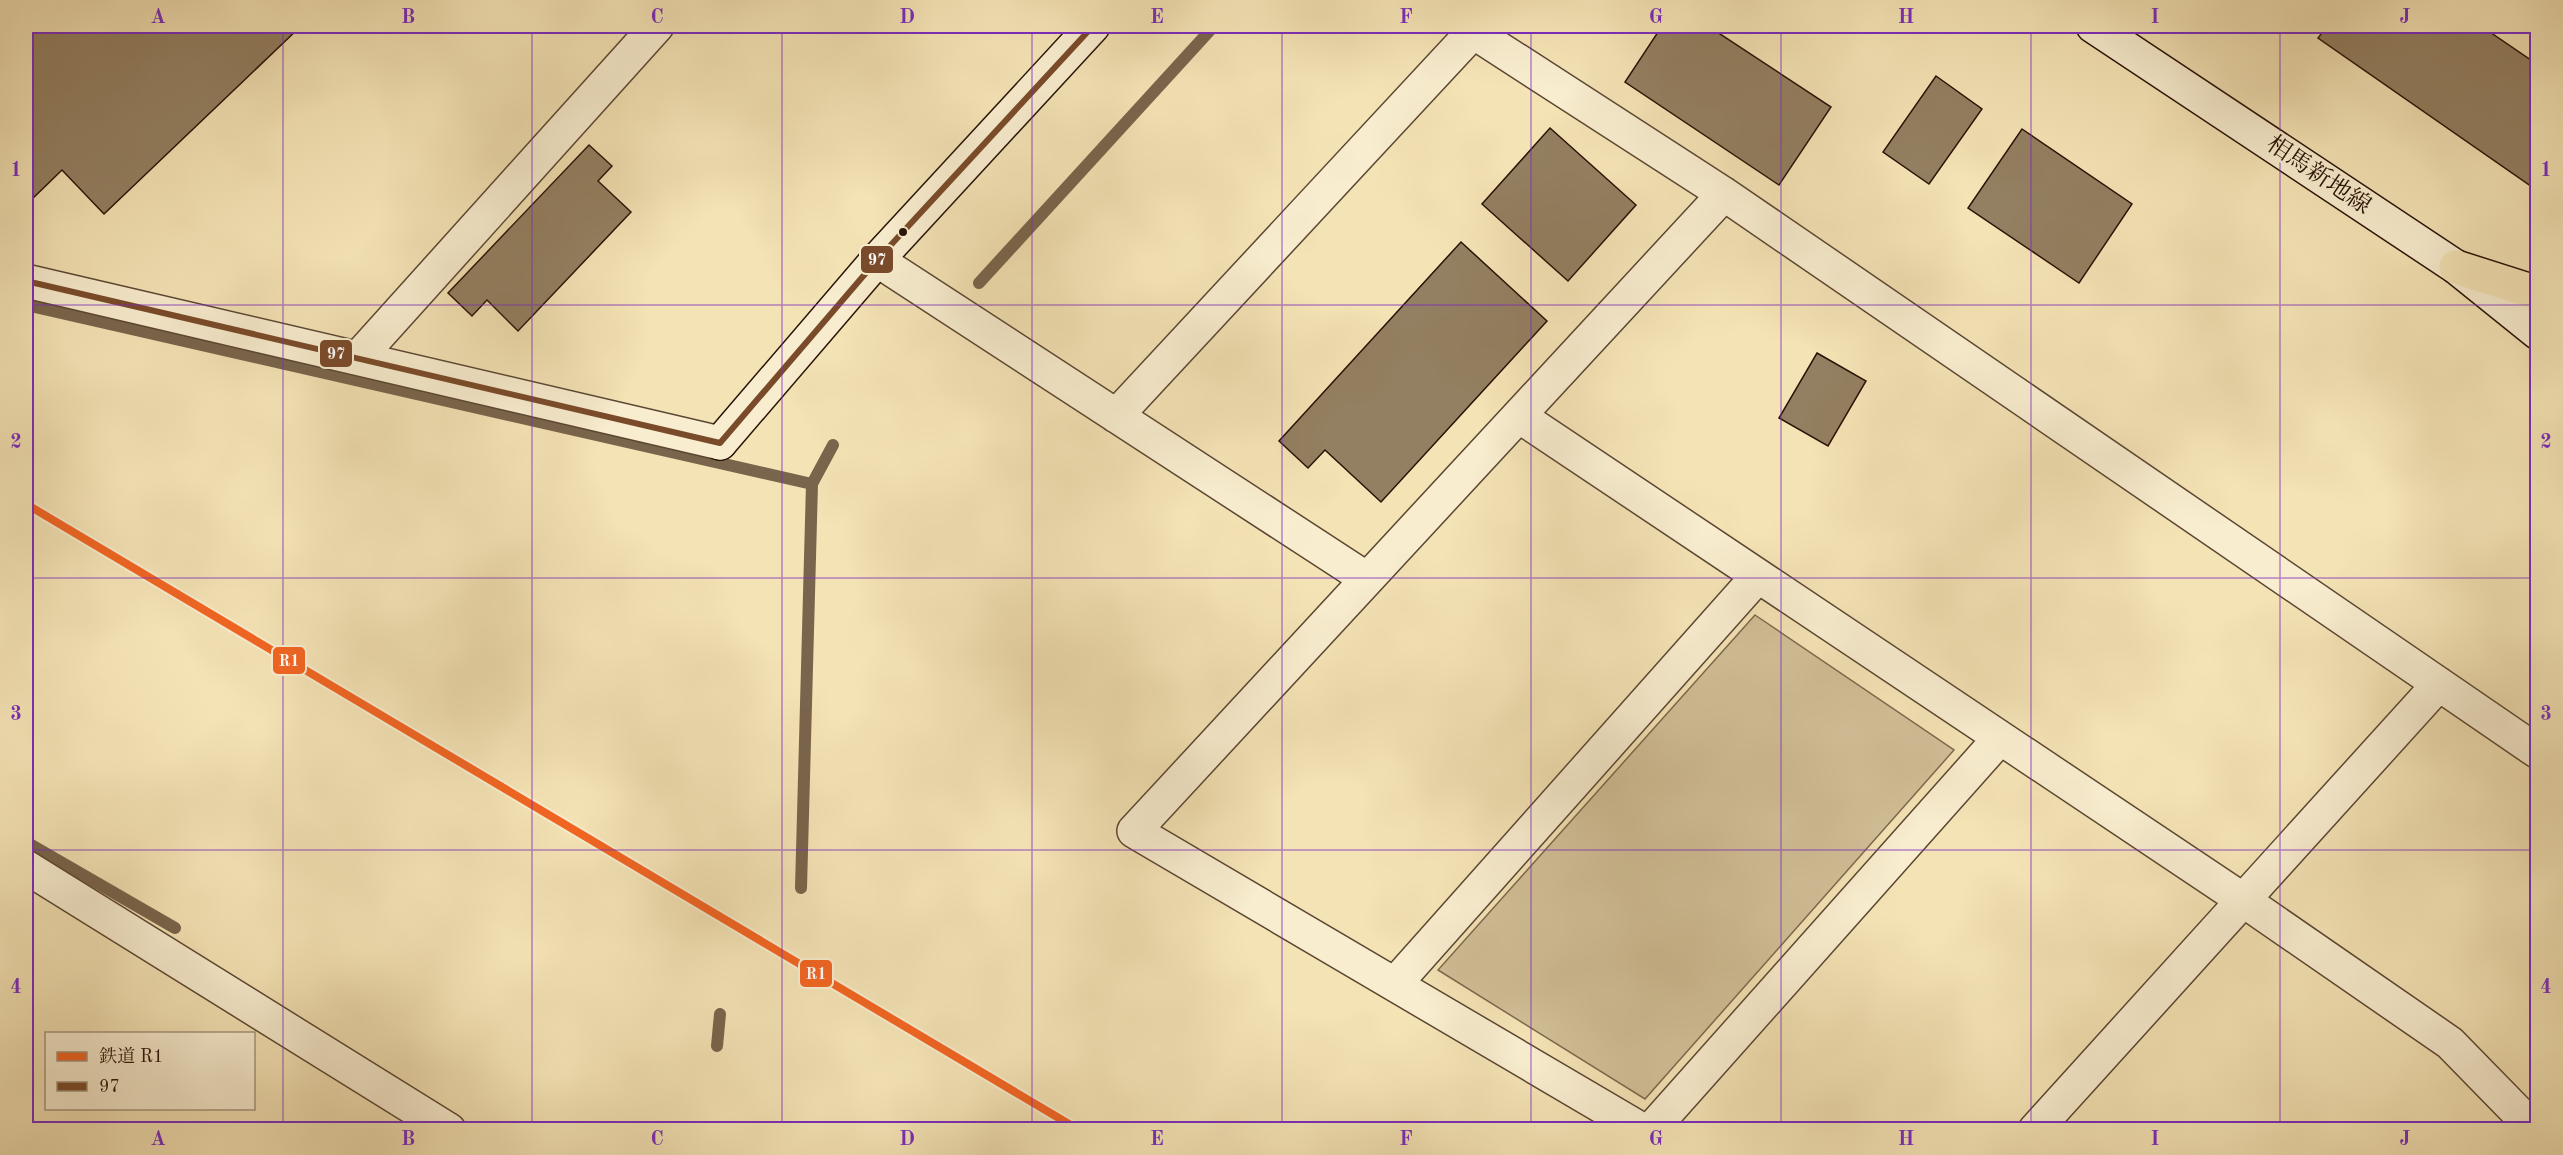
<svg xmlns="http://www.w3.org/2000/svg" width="2563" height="1155" viewBox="0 0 2563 1155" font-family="'Old Standard TT','Noto Serif JP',serif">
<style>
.green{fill:#d1bf97;stroke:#7d684e;stroke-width:1.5}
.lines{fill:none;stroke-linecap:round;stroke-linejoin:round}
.stream{stroke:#79654c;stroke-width:12}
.building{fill:#937f61;stroke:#291206;stroke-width:1.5}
.street-casing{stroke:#5c4632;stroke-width:36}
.secondary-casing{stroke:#291206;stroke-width:36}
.primary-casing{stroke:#291206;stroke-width:36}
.street{stroke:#f8edcf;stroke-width:33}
.secondary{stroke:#f8edcf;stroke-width:33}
.primary{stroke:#f4e3b5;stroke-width:33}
.bus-1-casing{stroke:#f8edcf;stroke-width:10}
.bus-1{stroke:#7a4b2a;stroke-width:6}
.rail-1-casing{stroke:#f8edcf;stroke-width:12}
.rail-1{stroke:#f26522;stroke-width:8}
.grid{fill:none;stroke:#7b2cbf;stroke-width:1.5;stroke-opacity:0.55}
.bus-dot{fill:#291206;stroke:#f8edcf;stroke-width:2}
.labels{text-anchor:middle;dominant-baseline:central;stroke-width:5;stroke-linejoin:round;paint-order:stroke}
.street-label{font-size:24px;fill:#291206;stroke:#f8edcf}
.line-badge{stroke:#f8edcf;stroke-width:2}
.badge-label{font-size:16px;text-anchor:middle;font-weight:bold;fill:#fff}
.neatline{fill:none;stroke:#7b2cbf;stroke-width:2}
.grid-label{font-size:20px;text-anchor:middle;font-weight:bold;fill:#7b2cbf}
</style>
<rect width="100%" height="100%" fill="#f4e3b5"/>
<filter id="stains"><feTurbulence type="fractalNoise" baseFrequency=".00333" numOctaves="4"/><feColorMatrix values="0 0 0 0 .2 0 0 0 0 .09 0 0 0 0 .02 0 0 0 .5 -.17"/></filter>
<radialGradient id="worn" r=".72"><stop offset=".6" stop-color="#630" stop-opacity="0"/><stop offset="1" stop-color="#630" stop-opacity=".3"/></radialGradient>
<path class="green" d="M1755,615l199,135 -309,349 -207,-129z"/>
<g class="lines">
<path class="stream" d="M979,283l235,-257
M26,305l786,179
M26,842l149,86
M801,888l11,-404 21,-39
M717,1046l3,-32"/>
</g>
<path class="building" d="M26,26h275l-197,188 -42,-44 -32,31 -4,-6z
M1662,26h46l123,81 -52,78 -154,-103z
M2327,26h154l57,39v126l-220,-153z
M1936,76l46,33 -53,75 -46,-32z
M1550,128l86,77 -68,76 -86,-77z
M2022,129l110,75 -53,79 -111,-75z
M589,145l23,21 -14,15 33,31 -113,119 -31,-31 -15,16 -24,-23z
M1461,242l86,79 -166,181 -56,-52 -17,18 -29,-27z
M1817,353l49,28 -38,65 -49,-28z"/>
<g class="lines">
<defs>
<path id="street" d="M1464,26l260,168 814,558
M877,260l490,319
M26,281l694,162
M358,358l299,-332
M1116,416l357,-384
M1519,416l724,484 207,143 85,87
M26,867l423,263
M1395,984l363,-408
M1642,1130l-508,-299 590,-637
M1651,1130l349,-392
M2035,1130l404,-446"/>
<path id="secondary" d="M2093,26l363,241 82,66
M720,443l157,-183 216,-234"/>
<path id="primary" d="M2456,267l82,26"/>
</defs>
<use href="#street" class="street-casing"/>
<use href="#secondary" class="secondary-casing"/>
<use href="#primary" class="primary-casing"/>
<use href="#street" class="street"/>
<use href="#secondary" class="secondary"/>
<use href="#primary" class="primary"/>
<defs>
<path id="bus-1" d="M26,281l694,162 157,-183 216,-234"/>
</defs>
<use href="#bus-1" class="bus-1-casing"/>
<use href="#bus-1" class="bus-1"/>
<defs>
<path id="rail-1" d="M26,504l1053,626"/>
</defs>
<use href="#rail-1" class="rail-1-casing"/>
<use href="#rail-1" class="rail-1"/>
</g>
<path class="grid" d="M283,26v1104M532,26v1104M782,26v1104M1032,26v1104M1282,26v1104M1531,26v1104M1781,26v1104M2031,26v1104M2280,26v1104M26,305h2512M26,578h2512M26,850h2512"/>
<circle class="bus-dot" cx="903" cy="232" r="5"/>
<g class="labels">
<g class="street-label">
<text transform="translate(2318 176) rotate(34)">相馬新地線</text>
</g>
</g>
<g class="line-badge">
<rect x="860" y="245" width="34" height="29" rx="6" fill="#7a4b2a"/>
<rect x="319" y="339" width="34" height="29" rx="6" fill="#7a4b2a"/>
<rect x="272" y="646" width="34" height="29" rx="6" fill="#f26522"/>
<rect x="799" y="959" width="34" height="29" rx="6" fill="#f26522"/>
</g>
<g class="badge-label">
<text x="877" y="265">97</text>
<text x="336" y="359">97</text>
<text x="289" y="666">R1</text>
<text x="816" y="979">R1</text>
</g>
<rect width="2563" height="1155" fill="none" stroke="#f4e3b5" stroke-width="66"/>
<rect x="45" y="1032" width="210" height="78" fill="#f8edcf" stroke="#a5957f" stroke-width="1.5"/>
<rect x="57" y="1052" width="30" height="9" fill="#f26522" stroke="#a5957f" stroke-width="1.5"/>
<text x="99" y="1062" font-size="18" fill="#291206">鉄道 R1</text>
<rect x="57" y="1082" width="30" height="9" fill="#7a4b2a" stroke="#a5957f" stroke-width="1.5"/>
<text x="99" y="1092" font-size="18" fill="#291206">97</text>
<rect x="33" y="33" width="2497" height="1089" class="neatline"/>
<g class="grid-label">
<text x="158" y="23">A</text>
<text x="408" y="23">B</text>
<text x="657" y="23">C</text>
<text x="907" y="23">D</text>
<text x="1157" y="23">E</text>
<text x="1406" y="23">F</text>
<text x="1656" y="23">G</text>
<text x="1906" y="23">H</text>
<text x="2155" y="23">I</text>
<text x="2405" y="23">J</text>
<text x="16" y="176">1</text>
<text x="2546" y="176">1</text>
<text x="16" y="448">2</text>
<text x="2546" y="448">2</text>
<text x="16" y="720">3</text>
<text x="2546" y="720">3</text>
<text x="16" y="993">4</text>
<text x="2546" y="993">4</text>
<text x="158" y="1145">A</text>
<text x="408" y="1145">B</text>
<text x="657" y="1145">C</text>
<text x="907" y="1145">D</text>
<text x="1157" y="1145">E</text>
<text x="1406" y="1145">F</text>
<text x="1656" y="1145">G</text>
<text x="1906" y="1145">H</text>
<text x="2155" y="1145">I</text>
<text x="2405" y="1145">J</text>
</g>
<rect width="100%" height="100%" filter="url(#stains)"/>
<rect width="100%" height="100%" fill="url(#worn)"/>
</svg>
